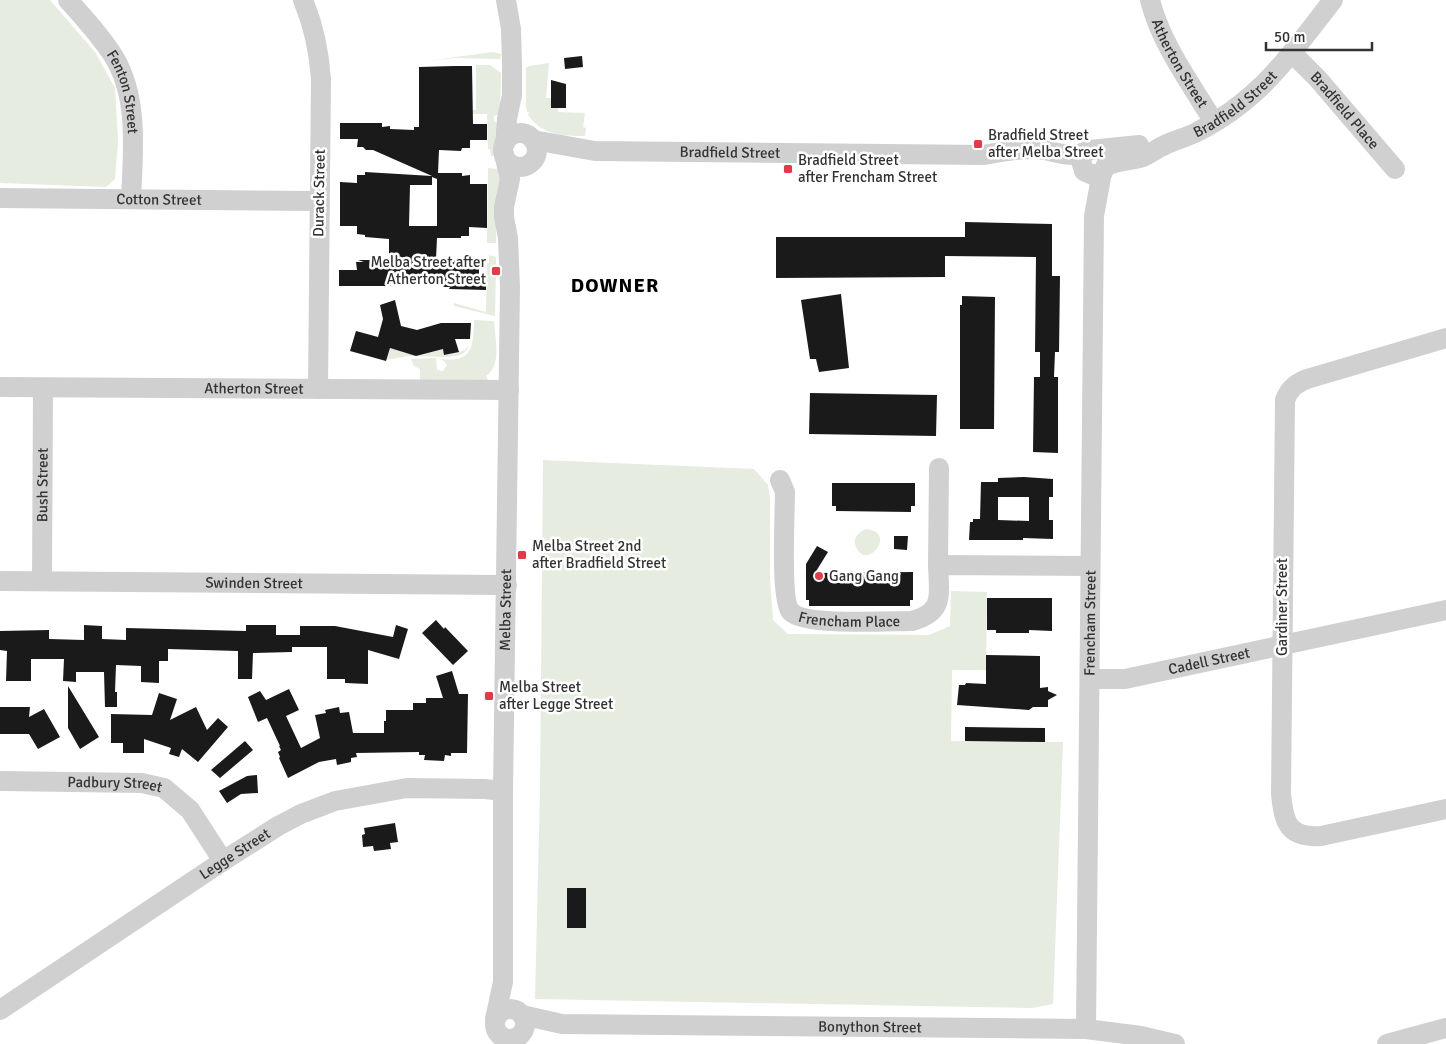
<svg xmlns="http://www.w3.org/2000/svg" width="1446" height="1044" viewBox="0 0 1446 1044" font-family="Signika,sans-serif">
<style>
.green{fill:#e6ecdf}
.building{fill:#1a1a1a;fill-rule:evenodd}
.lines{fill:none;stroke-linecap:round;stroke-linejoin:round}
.minor{stroke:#d0d0d0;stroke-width:20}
.poi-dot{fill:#e63946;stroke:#fff;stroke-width:2}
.labels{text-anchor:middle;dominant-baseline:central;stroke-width:5;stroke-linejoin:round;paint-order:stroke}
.street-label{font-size:15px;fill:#333;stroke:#fff}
.poi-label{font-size:15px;fill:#333;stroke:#fff;text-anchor:start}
.district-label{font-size:20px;font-weight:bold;letter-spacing:1px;fill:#000;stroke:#fff}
</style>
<rect width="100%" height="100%" fill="#fff"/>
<path class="green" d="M0,0h50l45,52 20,36 3,53 -3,38 -9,8 -106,-4z
M493,52l8,2 -1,5 -45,-1 -29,3z
M549,63l-3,35h5v10h7v4l27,1 -2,14 3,1 -1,8c-23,0 -43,-1 -57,-21l1,-3h-2l-1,-6v-38l3,-2z
M476,65h14l11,8 -1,41 -6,2v5l3,2 -4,33h-2l-1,-7h-2l-1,-35h-33l-1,-4h23z
M488,168l10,1 4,6 -5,29 -1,39h-9z
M489,255l7,2v7l-2,1v4h2l-1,47 -41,-10v-3l32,9 1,-49h2z
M474,320l20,1c1,17 8,45 -8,55l2,4 -68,2v-13l-6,-3 -3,-7 25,-1 1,12 6,1 4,-6 -2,-3 -5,-3c33,4 33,-12 34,-39z
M469,344l-2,6 -6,5 -13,2 -40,-1 -22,4 4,-12 26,8 27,-7 2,6 20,-5z
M543,460l211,9 14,16 2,14v79l3,42 15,14 141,1 21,-9 1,-35 36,1 -1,78h-34l-1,71 112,1 -10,262 -21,4 -497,-9 5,-207z
M866,529c32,3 1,43 -10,18 -4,-8 2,-15 10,-18z"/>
<path class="building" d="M582,56l1,11 -18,2 -1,-11z
M454,66h18l1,58h14v16h-17v8h-8l-1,3 -22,-1 -1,23h24v3l8,-1v9h17v44l-18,-1v9h-8v2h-24l-1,21 24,1v4l13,-1v3h6v9h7v15l-37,-1 1,-2h-5l-3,-1v-2h-8v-3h-29l-17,-8 3,13h-52v-16h18l-1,-8h8l-6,-2h31v-21l-24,-2v-2l-8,-1v-8h-17v-44l17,1v-8h8v-3l67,4 -59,-26h-7l-3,-3h-6l1,-8h-18v-16h42v4l8,-1v3l24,1v-3h5v-60zM432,177l5,2v47h-28l1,-41h22z
M551,80l15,4v24h-15z
M965,222l87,2v52h8l-1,76h-4l-1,25h4v76l-25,-1 1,-75h6v-25h-5l1,-95 -91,-1v21l-169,1v-41h189z
M841,294l8,74 -30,4 -3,-13h-6l-9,-59z
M962,296l33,1 -1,132h-34v-124h2z
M395,300l6,26 16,4 24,-7h30l-1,16h-15l4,13 -15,3 -1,-6 -27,7 -26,-8 -4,13 -36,-10 6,-20 22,6 5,-18 -3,-14z
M810,393l127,2 -1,41 -127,-2z
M1024,477l29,2v18h-4v23h4v19l-30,-1v2h-54l1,-18h3v-3h7l1,-37h17v-4zM998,497h31v24l-31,-1z
M832,483h83v23h-4v6l-75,-1v-5h-4z
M894,536h14l-1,14 -13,-1z
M817,546l11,6 -13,21 98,-1v28h-3v6h-101v-6h-3v-36z
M987,598h65v33l-23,-1v3h-33v-3h-9z
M436,620l8,9 1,-2 23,24 -15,14 -31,-32z
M84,625l18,1v13l24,1v-12l120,3v-6h30v10h24v-9h35l58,11 3,-12 12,4 -9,30 -31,-9v34l-23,-1v-4h-18v-32h-35v5l-39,1 -1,26h-14v-28l-70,-2v12h-9v22l-18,-1v-16l-25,-1 -1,27h2v15h-12l-1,-35h-28v10l-13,-1 1,-22h-33v22h-25l1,-30 -7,-1v-19l49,-1v9l35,1z
M986,655l54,1v32l8,-1v4l9,4 -9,5v7h-15l-4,3 -72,-5 2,-20h6l1,-2 20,1z
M452,671l7,23h9l-1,59h-16v3l-6,-1 -1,6 -20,-1 1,-5h-6v-3l-63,1 1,4 -6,1v4l-14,3 -1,-6 -17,3 -31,16 -9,-20 1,-1 -2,-5 3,-2 -2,-4h1l-13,-28 -9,4 -10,-25 12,-6 6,9 23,-11 10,21 -13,6 15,32 19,-10 -5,-23 11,-2 -1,-3 14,-3 1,6 9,-1 4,21h31v-12h2v-11h27v-7h13v-5h17l-7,-22z
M68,686l31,51 -19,12 -12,-21z
M159,693l18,6 -7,21 26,-13 11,23 11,-12 10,9 -30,35 -16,-13 -3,8 -10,-3 2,-6 -27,-9v14h-21v-10h-12v-29l41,1z
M0,707h30l-1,10 15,-8 16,28 -22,12 -9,-15h-29z
M965,727l80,1v14l-80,-1z
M245,741l8,9 -33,28 -9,-8z
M257,775l1,18 -17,1 -14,9 -8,-12 28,-15z
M395,823l3,19 -8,1 1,6 -17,2 -1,-5 -10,1 -1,-12 3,-1 -1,-6z
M567,888h19v40h-19z"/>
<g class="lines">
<g class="minor">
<path id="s1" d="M68,0c16,18 33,36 46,57 25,41 19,96 17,142"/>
<path d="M303,0c11,26 16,51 18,79l-3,310"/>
<path id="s2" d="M1150,0c11,44 41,84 64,122"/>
<path id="s3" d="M1292,53l26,26 77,90"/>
<circle cx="520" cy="150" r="17"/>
<path id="s4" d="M533,140l62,11 389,4c17,-3 35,-7 52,-6 18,1 33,11 51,2"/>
<path d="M505,143l2,-24 5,-24v-31l-1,-35 -5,-29"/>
<path d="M1107,163l-4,9 -10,3 -9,-4 -3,-10 2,-7 7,-4 49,-5"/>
<path id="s5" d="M1106,166c12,-6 25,-5 37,-9 7,-3 13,-8 20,-11 10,-5 21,-8 32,-13 65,-32 95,-78 138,-133"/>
<path id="s6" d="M0,198l319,3"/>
<path d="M1446,338l-139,41c-12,5 -18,10 -22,21l-4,394c3,29 7,44 40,42l125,-27"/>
<path id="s7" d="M0,387l509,3"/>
<path id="s8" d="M780,480l5,12c0,20 -5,109 6,120 14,14 98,9 121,9 33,-9 27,-26 26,-56l152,1"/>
<path d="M938,565l1,-97"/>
<path id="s9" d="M0,581l507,4"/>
<path id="s10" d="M42,581l1,-193"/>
<path id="s11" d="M1090,679h35l321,-69"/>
<path id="s12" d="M0,781l142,2 22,5 26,22 33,51"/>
<circle cx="510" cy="1024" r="15"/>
<path id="s13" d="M0,1010l223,-149 55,-35 23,-12 34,-13 72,-13 78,1 18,2"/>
<path id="s14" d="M522,1015l40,9 524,5 55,7 34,8"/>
<path id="s15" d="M495,1019l8,-37v-191l7,-504 -2,-49 -4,-21v-10l6,-28 -6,-25"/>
<path id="s16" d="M1086,1029l8,-813 8,-44"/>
<path d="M1387,1044l59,-16"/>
</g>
</g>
<g class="poi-dot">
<rect x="973" y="139" width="10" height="10" rx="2.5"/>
<rect x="783" y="164" width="10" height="10" rx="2.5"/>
<rect x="491" y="266" width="10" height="10" rx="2.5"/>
<rect x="517" y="550" width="10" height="10" rx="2.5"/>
<circle cx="819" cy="576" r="5"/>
<rect x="484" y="691" width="10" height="10" rx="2.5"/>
</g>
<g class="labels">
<g class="street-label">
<text stroke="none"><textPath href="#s2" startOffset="70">Atherton Street</textPath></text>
<text stroke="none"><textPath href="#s1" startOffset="110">Fenton Street</textPath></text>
<text stroke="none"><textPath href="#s5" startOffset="145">Bradfield Street</textPath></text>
<text stroke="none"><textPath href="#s3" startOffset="78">Bradfield Place</textPath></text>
<text stroke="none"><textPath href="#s4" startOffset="198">Bradfield Street</textPath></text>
<text transform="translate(319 193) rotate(-89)">Durack Street</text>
<text stroke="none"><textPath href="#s6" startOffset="159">Cotton Street</textPath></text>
<text stroke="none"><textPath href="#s7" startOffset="254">Atherton Street</textPath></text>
<text stroke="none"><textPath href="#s10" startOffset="96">Bush Street</textPath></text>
<text stroke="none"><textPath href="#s9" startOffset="254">Swinden Street</textPath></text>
<text transform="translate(1282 607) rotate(-90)">Gardiner Street</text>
<text stroke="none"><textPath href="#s15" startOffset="410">Melba Street</textPath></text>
<text stroke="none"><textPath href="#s8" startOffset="194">Frencham Place</textPath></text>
<text stroke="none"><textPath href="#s16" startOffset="406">Frencham Street</textPath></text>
<text stroke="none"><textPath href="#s11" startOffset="121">Cadell Street</textPath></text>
<text stroke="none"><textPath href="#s12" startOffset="115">Padbury Street</textPath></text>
<text stroke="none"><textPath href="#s13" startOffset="282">Legge Street</textPath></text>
<text stroke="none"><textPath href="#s14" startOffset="349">Bonython Street</textPath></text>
</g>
<g class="poi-label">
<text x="988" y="135">Bradfield Street<tspan x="988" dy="17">after Melba Street</tspan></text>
<text x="798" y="160">Bradfield Street<tspan x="798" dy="17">after Frencham Street</tspan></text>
<text x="486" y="262" text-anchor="end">Melba Street after<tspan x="486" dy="17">Atherton Street</tspan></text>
<text x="532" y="546">Melba Street 2nd<tspan x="532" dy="17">after Bradfield Street</tspan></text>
<text x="829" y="576">Gang Gang</text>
<text x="499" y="687">Melba Street<tspan x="499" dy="17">after Legge Street</tspan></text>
</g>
<g class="district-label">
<text x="615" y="285">DOWNER</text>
</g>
</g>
<path d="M1266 42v8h106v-8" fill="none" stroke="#333333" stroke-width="2.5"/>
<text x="1274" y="42" font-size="15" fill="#333333" stroke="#ffffff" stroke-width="4" paint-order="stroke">50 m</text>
</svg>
